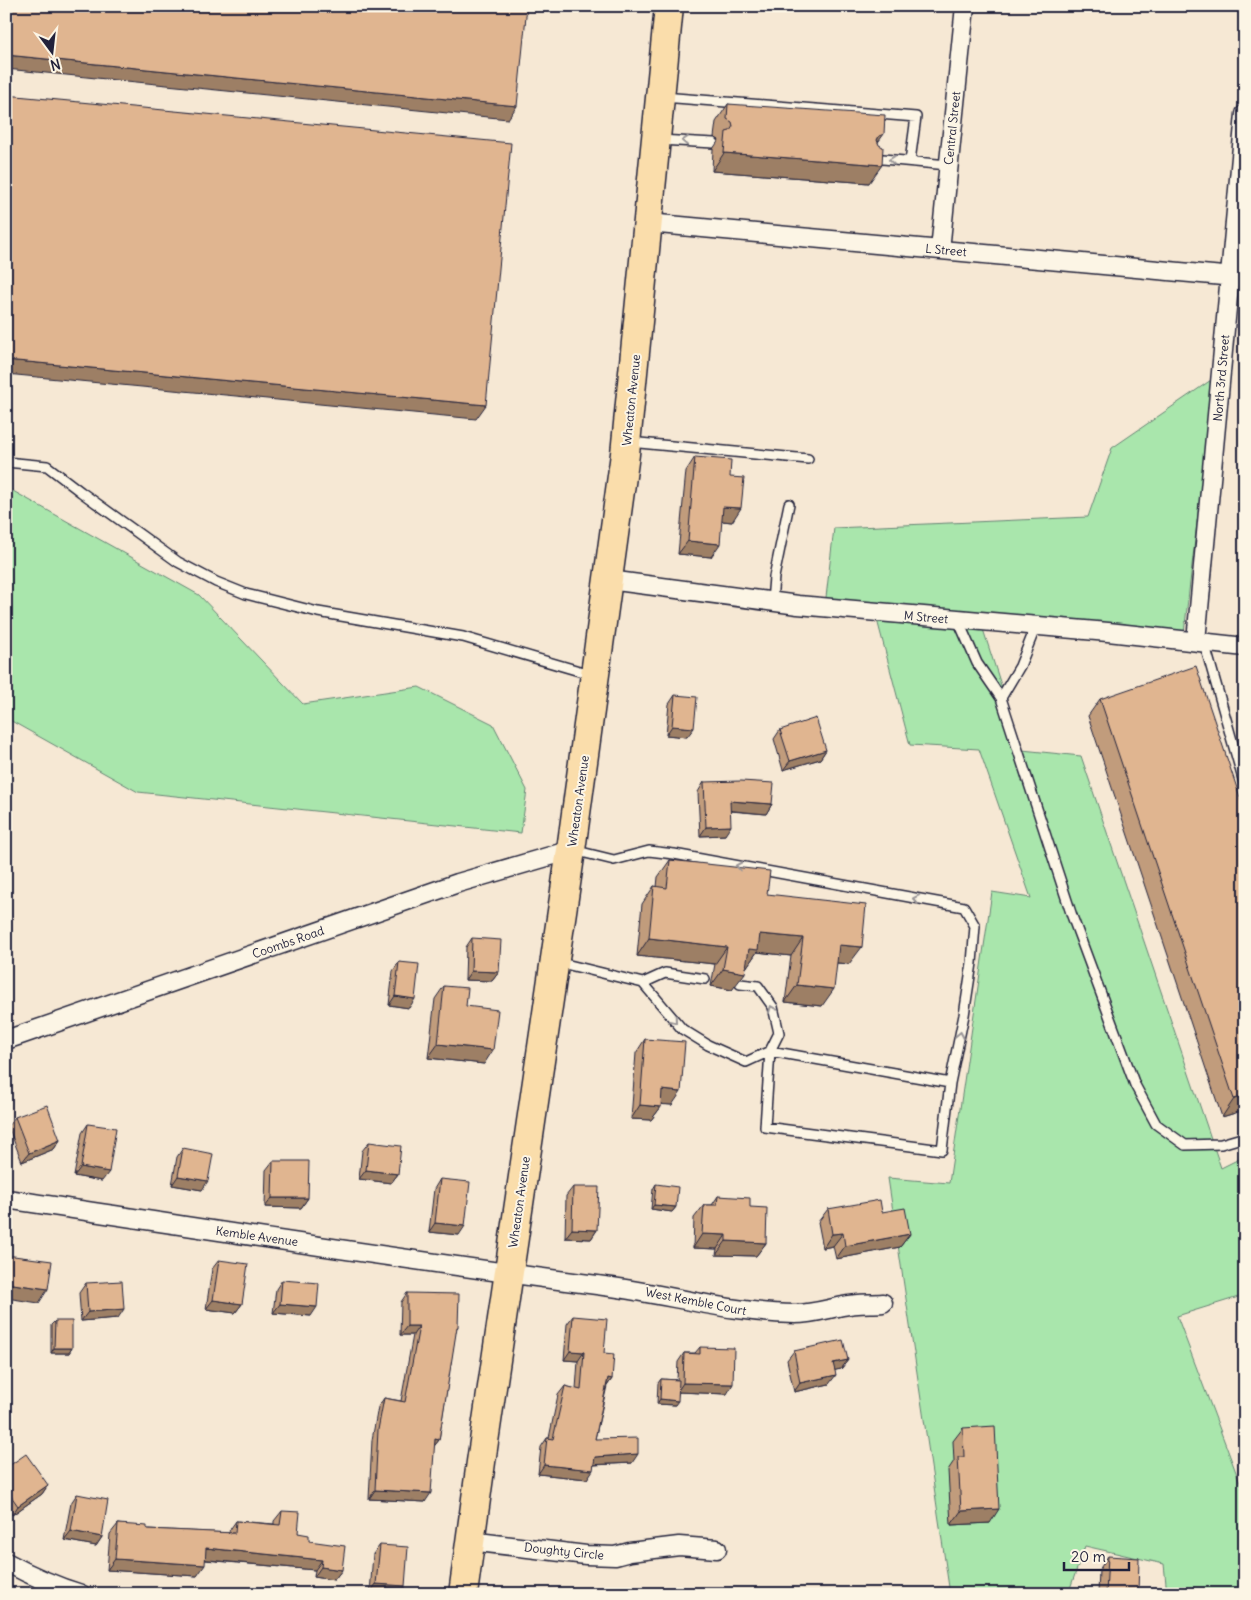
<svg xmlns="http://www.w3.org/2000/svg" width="1251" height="1600" viewBox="0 0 1251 1600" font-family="Delius,sans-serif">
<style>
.green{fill:#a9e6ac;stroke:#668474}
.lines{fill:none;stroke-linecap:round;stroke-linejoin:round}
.service-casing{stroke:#22223b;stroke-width:12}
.minor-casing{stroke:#22223b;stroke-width:21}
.primary-casing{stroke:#22223b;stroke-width:31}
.service{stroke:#fcf5e5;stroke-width:9}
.minor{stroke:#fcf5e5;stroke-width:18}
.primary{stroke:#faddab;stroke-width:28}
.wall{fill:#c19c7c;stroke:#22223b}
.shaded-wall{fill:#9d7f65;stroke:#22223b}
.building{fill:#e0b590;stroke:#22223b}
.oneway{stroke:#9a9698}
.labels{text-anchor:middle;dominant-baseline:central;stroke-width:4;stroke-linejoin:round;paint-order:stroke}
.street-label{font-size:12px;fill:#22223b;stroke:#fcf5e5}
</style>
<rect width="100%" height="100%" fill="#f6e8d4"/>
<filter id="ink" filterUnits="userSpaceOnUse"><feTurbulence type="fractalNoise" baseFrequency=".02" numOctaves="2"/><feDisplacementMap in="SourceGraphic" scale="10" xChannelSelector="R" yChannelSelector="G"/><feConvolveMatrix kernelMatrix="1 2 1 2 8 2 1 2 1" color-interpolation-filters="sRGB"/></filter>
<g filter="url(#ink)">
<path class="green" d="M1214,378l-31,264 -202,-19 41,127 59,6 140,412 24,-12v139l-68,21 68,180v98h-78l-3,-30 -79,-18 -17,48h-118l-62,-416 61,5 43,-291 39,6 -52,-149 -69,-4 -35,-133 -50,-6 9,-78 254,-11 24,-69z
M6,491h7l186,104 104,109 116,-17 74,37 34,66 -6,43 -383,-41 -132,-74z"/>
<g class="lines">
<defs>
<path id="service" d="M663,97l253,20 -6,44
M659,140l55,3
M872,158l76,7
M629,442l179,17
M6,462l41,4 34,26 97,70 38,20 30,12 72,18 145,25 130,38
M772,602l2,-25 15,-73
M958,620l19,43 24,35 19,-32 16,-40
M1204,642l41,144
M1001,698l71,218 63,169 21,39 29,21 36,-1 24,-7
M573,850l41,10 35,-9 25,3 290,53 11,19 -3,37 -8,52 -14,68
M557,962l86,21 39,46 26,16 38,17 24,-11 180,32 -8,67 -177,-23 5,-76 9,-18 -6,-26 -15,-21 -18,-2
M643,983l22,-10 40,6"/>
<path id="minor" d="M648,223l597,55
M940,250l25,-244
M609,580l189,25 310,27 137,15
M1196,641l49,-527
M6,1040l452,-157 113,-33
M6,1199c197,29 394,61 591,86 67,8 131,28 198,29 17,0 32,-5 48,-8 13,-3 27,-2 40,-3
M470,1541l116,14 29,1 15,-4 49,-6 38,3
M6,1562c24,13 48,24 75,32"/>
<path id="primary" d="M463,1594l18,-132 90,-612 54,-396 44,-448"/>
</defs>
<use href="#service" class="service-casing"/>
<use href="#minor" class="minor-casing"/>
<use href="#primary" class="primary-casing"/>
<use href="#service" class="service"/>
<use href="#minor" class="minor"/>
<use href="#primary" class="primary"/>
</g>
<path class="wall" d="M728,104l150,38 -9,41 -157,-12 1,-22 6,-9 -5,-3 2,-15z
M695,457l37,65 -10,-1 -11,36 -33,-3 8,-83z
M675,695l12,42 -21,-2 3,-31z
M1100,699l145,113v298l-23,7 -134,-401z
M780,730l46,20 -6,9 -37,11 -9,-31z
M704,782l68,22 -6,10 -36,-3 -5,24 -25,1 -2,-44z
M670,860l97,34 82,70 -12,-1 -15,43 -37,-4 6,-46 -34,-4 -11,16 -1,-1 -13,23 -21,-4 4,-22 -78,-8 5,-52 12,-18 3,1 1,-10z
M472,938l27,34 -7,9 -27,-1 1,-33z
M399,962l10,46 -20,-3 4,-34z
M444,986l22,20 18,58 -56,-6 7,-59z
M645,1039l27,66 -11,-1v3l-10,13 -20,-1 5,-66z
M15,1117l45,23 -6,9 -32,13 -14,-36z
M88,1124l14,57 -28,-5 8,-43z
M369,1142l29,32 -7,9 -32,-4 3,-28z
M183,1148l19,42 -30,-5 5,-28z
M273,1161l35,37 -7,10 -36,-1 1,-37z
M440,1179l19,56 -30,-3 5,-43z
M656,1184l20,23 -4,5 -21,-3 2,-20z
M573,1187l24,43 -6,9 -26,-1 1,-42z
M718,1196l32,11 16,36 -10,13 -40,-1 1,-6 -24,-1 1,-30 10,-13h8z
M828,1209l54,3 28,22 -10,13 -64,12 -3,-13 -10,2 -5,-26z
M219,1260l23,44 -7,9 -29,-4 6,-40z
M282,1280l29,36 -38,-3 3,-24z
M86,1283l32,35 -37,3 -2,-28z
M407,1293l51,34 -2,2 -17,111 -5,6 -9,56 -56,-3 3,-59 6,-33 6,-9 17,3 12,-66h-13l1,-33z
M573,1316l31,37 8,26 -5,7 -12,53 37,24 -38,2 -7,14 -49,-5 3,-27 6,-9h2l9,-43 7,-9 11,3 2,-28 -14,-1 3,-36z
M55,1321l17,27 -3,5h-18v-28z
M700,1347l27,47 -48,-2 -4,13 -18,-1 1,-21 3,-4 16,1 1,-18 6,-9h11z
M794,1351l54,9 -7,9 -6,1 -6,14 -35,8 -7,-32z
M963,1428l27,95 -39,2 -3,-55 6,-9 -1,-20z
M6,1468l42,17 -6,9 -30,21 -6,-8z
M77,1494l25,43 -6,9 -32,-6 7,-37z
M282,1511l16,22 11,8 33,29 -8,10 -20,-3 1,-7 -110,-10 -8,16 -90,-6 3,-36 8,-10 29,5 82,4v-2l7,-10 38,3v-3z
M380,1545l25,41 -5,8h-19l-11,-1 3,-39z
M1108,1556l30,38h-40l1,-24z"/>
<path class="shaded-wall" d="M6,55l511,51 -9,13 -502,-50z
M884,134l-13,18 8,-16z
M724,153l158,12 -13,18 -157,-12z
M6,360l480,45 -10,14 -470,-45z
M723,507l18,1 -9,14 -18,-2z
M688,541l32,3 -9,13 -33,-3z
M672,726l22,2 -7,9 -21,-2z
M826,750l-6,9 -37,11 7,-9z
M730,801l42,3 -6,10 -42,-4z
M731,826l-6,9 -25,1 6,-9z
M760,934l43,4 -12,18 -34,-4 -11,16 -10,-1z
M649,938l78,9 -12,17 -78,-8z
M839,945l23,2 -13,17 -22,-2z
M723,969l22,4 -13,17 -21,-4z
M471,971l28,1 -7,9 -27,-1z
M797,985l37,4 -12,17 -37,-4z
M395,996l20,3 -6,9 -20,-3z
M438,1044l55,6 -9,14 -56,-6z
M662,1090l19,2 -9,13 -20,-1z
M1245,1096v14l-23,7 12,-18z
M640,1105l21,2 -10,13 -20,-1z
M60,1140l-6,9 -32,13 7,-9z
M81,1167l28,5 -7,9 -28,-5z
M366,1170l32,4 -7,9 -32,-4z
M178,1176l30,5 -6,9 -30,-5z
M272,1198h36l-7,10 -36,-1z
M654,1205l22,2 -4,5 -21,-3z
M435,1223l30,3 -6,9 -30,-3z
M572,1229l25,1 -6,9 -26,-1z
M843,1233l-10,13 -10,2 9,-14z
M702,1234l24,1 -9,14 -24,-1z
M910,1234l-10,13 -64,12 9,-13z
M726,1241l40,2 -10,13 -40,-1z
M6,1283l42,6 -9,14 -33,-5z
M213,1300l29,4 -7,9 -29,-4z
M280,1304l37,3 -6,9 -38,-3z
M124,1309l-6,9 -37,3 7,-9z
M407,1326h12l-6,9h-13z
M54,1348h18l-3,5h-18z
M570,1351l14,1 -6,9 -14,-1z
M848,1360l-7,9 -14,3 6,-9z
M836,1375l-7,9 -35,8 6,-9z
M608,1378l4,1 -6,8z
M683,1383l50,1 -6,10 -50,-2z
M660,1399l18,2 -3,4 -18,-1z
M435,1439l4,1 -7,9z
M638,1454l-6,9 -43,2 6,-8z
M544,1465l49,5 -6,9 -49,-5z
M48,1485l-6,9 -30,21 6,-9z
M375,1490l56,3 -6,9 -56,-3z
M999,1509l-9,14 -39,2 10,-14z
M71,1531l31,6 -6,9 -32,-6z
M206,1548l116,12 -7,10 -117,-11z
M115,1559l90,6 -8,11 -90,-6z
M321,1567l21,3 -8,10 -20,-3z
M376,1584l29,2 -5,8h-19l-11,-1z"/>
<path class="building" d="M6,6h521l-10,100 -511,-51z
M6,95l505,48 -25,262 -480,-45z
M728,104l157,11 -1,19 -5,2 -2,4 2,5 4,2 -1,18 -158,-12 2,-21 4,-1 3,-5 -1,-4 -5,-3z
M695,457l36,3 -1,17 14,1 -3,30 -18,-1 -3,37 -32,-3z
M1196,666l49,146v284l-11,3 -134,-400z
M675,695l22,2 -3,31 -22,-2z
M816,718l10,32 -36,11 -10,-31z
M741,781l33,2 -2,21 -42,-3 1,25 -25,1 -2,-45z
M670,860l100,11 -3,23 99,11 -4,42 -23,-2 -5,44 -37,-4 6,-47 -43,-4 -2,16 -9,-1 -4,24 -22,-4 4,-22 -78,-9 5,-52 13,2z
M472,938l29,2 -2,32 -28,-1z
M399,962l20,2 -4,35 -20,-3z
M444,986l24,2 -2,18 32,4 -5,40 -55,-6z
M645,1039l40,3 -4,50 -19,-2 -1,17 -21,-2z
M47,1105l13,35 -31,13 -14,-36z
M88,1124l28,4 -7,44 -28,-5z
M369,1142l32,4 -3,28 -32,-4z
M183,1148l30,6 -5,27 -30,-5z
M273,1161h36l-1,37h-36z
M440,1179l30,3 -5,44 -30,-3z
M656,1184l22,3 -2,20 -22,-2z
M573,1187h26l-2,43 -25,-1z
M718,1196l32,2v9l17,1 -1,35 -40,-2v-6l-24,-1 2,-29h13z
M880,1200l2,12 23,-4 5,26 -65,12 -2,-13 -11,1 -4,-25z
M6,1255l46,6 -4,28 -42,-6z
M219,1260l29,4 -6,40 -29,-4z
M282,1280l37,3 -2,24 -37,-3z
M122,1281l2,28 -36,3 -2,-29z
M407,1293l52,1 -1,33h-1l-18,113 -4,-1 -4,54 -56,-3 3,-60 6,-32 21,4 14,-76h-12z
M573,1316l34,3 -3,34 10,1 -2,25 -4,-1 -13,61 43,-1v16l-43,3 -2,13 -49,-5 3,-27 6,1 12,-53 16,4 3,-38 -14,-1z
M55,1321h17v27h-18z
M843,1340l5,20 -15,3 3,12 -36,8 -6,-32z
M700,1347l34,1 -1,36 -50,-1 1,-30 16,1z
M661,1379l18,1 -1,21 -18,-2z
M995,1426l4,83 -38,2 -3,-54h6l-1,-29z
M26,1454l22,31 -30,21 -12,-17v-21z
M77,1494l31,6 -6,37 -31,-6z
M282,1511l18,1 -2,21 11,2v6l36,5 -3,24 -21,-3 1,-7 -116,-12 -1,17 -90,-6 3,-35 29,2v3l88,4 1,-12 44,4z
M380,1545l28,2 -3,39 -29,-2z
M1108,1556l31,2 -1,36h-32z"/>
<defs><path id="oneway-chevron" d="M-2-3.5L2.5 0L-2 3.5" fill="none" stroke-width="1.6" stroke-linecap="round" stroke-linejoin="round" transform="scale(1.25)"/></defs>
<g class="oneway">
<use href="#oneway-chevron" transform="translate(685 141) rotate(-176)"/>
<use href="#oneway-chevron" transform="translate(892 160) rotate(-175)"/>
<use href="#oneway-chevron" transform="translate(739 866) rotate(-170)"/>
<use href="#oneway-chevron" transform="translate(916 899) rotate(-170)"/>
<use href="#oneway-chevron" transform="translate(772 1009) rotate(-112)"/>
<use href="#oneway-chevron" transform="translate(674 1020) rotate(50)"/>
<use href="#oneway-chevron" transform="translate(960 1035) rotate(-79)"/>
</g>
</g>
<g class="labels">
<g class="street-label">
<text transform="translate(952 128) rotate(-84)">Central Street</text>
<text transform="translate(946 250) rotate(5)">L Street</text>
<text transform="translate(1221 378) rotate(-85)">North 3rd Street</text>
<text transform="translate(631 400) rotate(-84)">Wheaton Avenue</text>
<text transform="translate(926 617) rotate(5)">M Street</text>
<text transform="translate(578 801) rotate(-82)">Wheaton Avenue</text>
<text transform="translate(288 942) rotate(-19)">Coombs Road</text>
<text transform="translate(519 1202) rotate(-82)">Wheaton Avenue</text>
<text transform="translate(257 1236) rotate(8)">Kemble Avenue</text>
<text transform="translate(696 1301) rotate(11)">West Kemble Court</text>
<text transform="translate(564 1551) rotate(6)">Doughty Circle</text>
</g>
</g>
<rect width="1251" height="1600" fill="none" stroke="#fcf5e5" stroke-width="25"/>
<rect x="12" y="12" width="1226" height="1575" fill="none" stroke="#22223b" stroke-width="2" filter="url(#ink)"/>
<g transform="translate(52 52) rotate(165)" stroke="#fcf5e5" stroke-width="4" paint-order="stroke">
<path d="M0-4L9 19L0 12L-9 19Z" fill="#22223b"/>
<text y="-8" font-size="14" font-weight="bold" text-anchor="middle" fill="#22223b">N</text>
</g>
<path d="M1064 1562v8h65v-8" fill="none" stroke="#22223b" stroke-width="2.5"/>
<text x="1071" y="1562" font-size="15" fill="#22223b" stroke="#fcf5e5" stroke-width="4" paint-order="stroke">20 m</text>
</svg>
